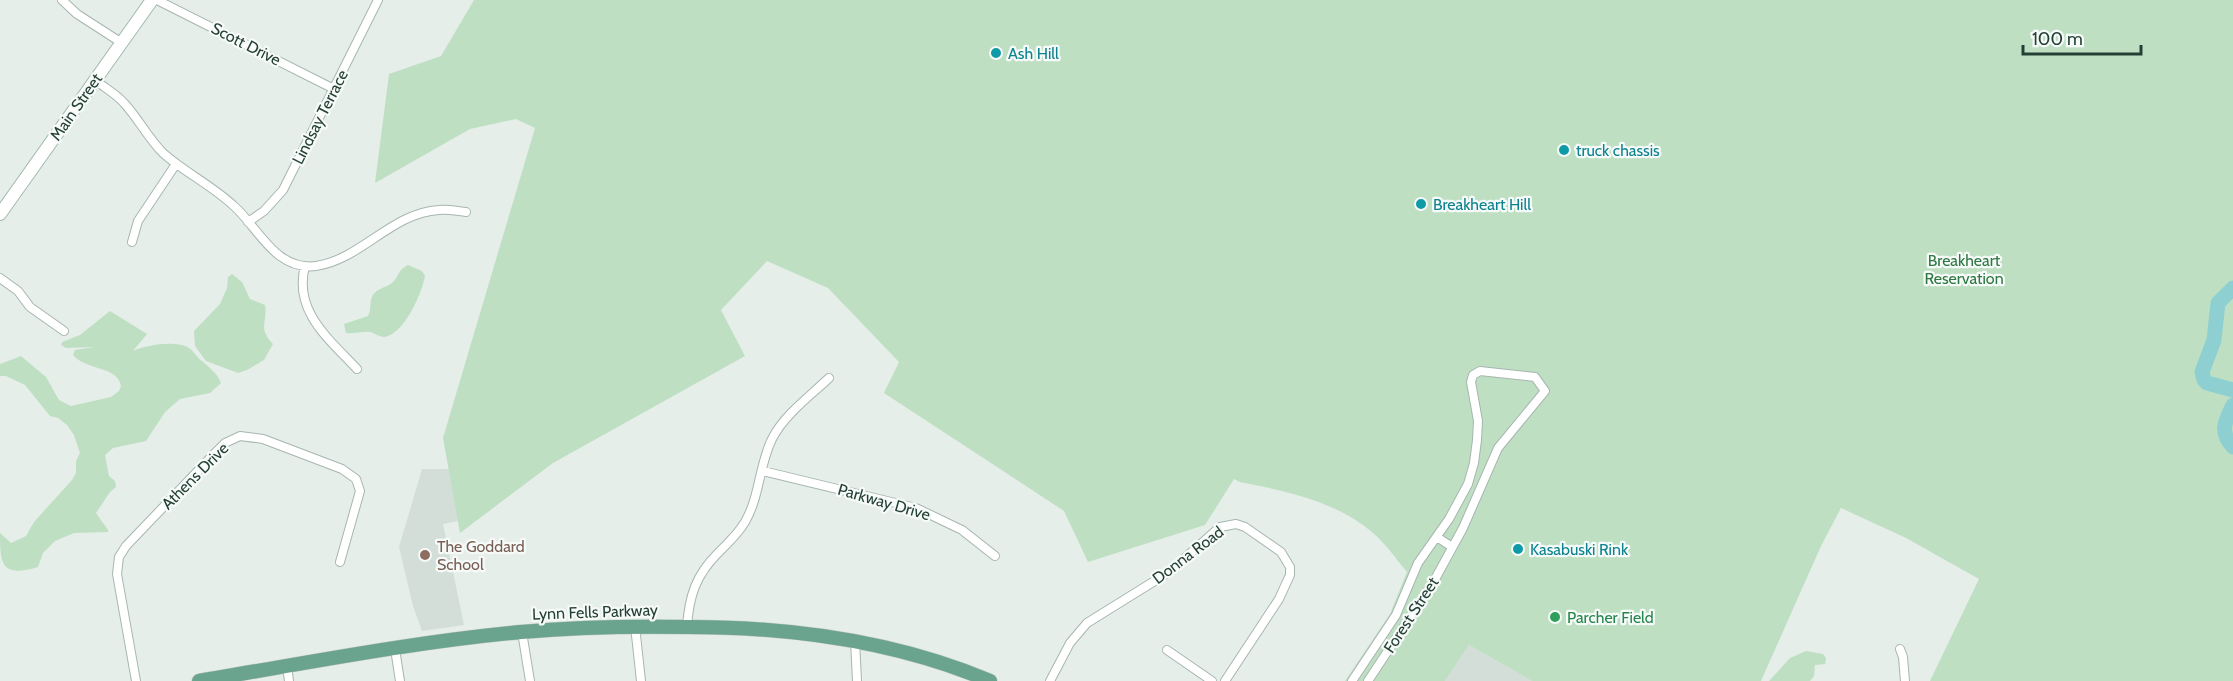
<svg xmlns="http://www.w3.org/2000/svg" width="2233" height="681" viewBox="0 0 2233 681" font-family="Cabin,sans-serif">
<style>
.built{fill:#d3ded8}
.green{fill:#bfdfc3}
.lines{fill:none;stroke-linecap:round;stroke-linejoin:round}
.river{stroke:#8ed0d2;stroke-width:15}
.minor-casing{stroke:#a7b6af;stroke-width:10}
.secondary-casing{stroke:#a3baaf;stroke-width:14}
.primary-casing{stroke:#c2cac6;stroke-width:15}
.minor{stroke:#fff;stroke-width:8}
.secondary{stroke:#fff;stroke-width:12}
.primary{stroke:#6aa38e;stroke-width:14}
.culture-dot{fill:#0f9aa8;stroke:#f6faf8;stroke-width:2}
.education-dot{fill:#8d6e63;stroke:#f6faf8;stroke-width:2}
.leisure-dot{fill:#2e9e5b;stroke:#f6faf8;stroke-width:2}
.labels{text-anchor:middle;dominant-baseline:central;stroke-width:4.5;stroke-linejoin:round;paint-order:stroke}
.street-label{font-size:16px;fill:#244035;stroke:#f6faf8}
.culture-label{font-size:16px;fill:#0d838f;stroke:#f6faf8;text-anchor:start}
.park-label{font-size:16px;fill:#2e7841;stroke:#f6faf8}
.education-label{font-size:16px;fill:#785e54;stroke:#f6faf8;text-anchor:start}
.leisure-label{font-size:16px;fill:#27864d;stroke:#f6faf8;text-anchor:start}
</style>
<rect width="100%" height="100%" fill="#e5eee9"/>
<path class="built" d="M422,469h53l2,48 -34,7 21,101 -42,6 -9,-25 -14,-59z
M1469,645l63,36h-87z"/>
<path class="green" d="M474,0h1759v681h-303l49,-102 -73,-41 -65,-30 -20,38 -60,135h-229l-63,-36 -24,36h-100l45,-67 17,-42c-11,-13 -21,-28 -34,-39 -37,-32 -87,-42 -133,-51l-6,-3 -29,46 -117,37 -24,-51 -180,-118 15,-31 -71,-74 -61,-27 -46,49 24,46 -192,107 -93,70 -17,-95 92,-310 -19,-9 -46,10 -95,54 14,-109 52,-18z
M408,265l14,6 3,5c-3,17 -21,59 -41,61 -5,0 -9,-4 -14,-5 -8,-1 -15,2 -24,1l-2,-9 24,-8c4,-7 1,-12 4,-19 3,-8 13,-9 20,-14 7,-6 6,-14 16,-18z
M232,274l10,8 8,17 15,6c3,19 -8,22 8,39l-9,16 -17,10 -9,3 -32,-12 -11,-15 -1,-15 26,-27 7,-16 1,-11z
M110,311l37,23 -14,17c13,-6 43,-11 56,-3 5,3 8,10 13,13 8,7 15,12 19,22l-11,10 -30,6 -15,13 -19,29 -33,7 -8,7 4,21 6,5 1,6 -6,5 -14,21 12,17v2l-34,1 -19,8 -12,12 -5,14c-37,11 -38,-3 -38,-34l11,10 15,-7 8,-14 38,-42 4,-7v-12l4,-8 -6,-18 -7,-10 -9,-7 -8,-2 -25,-31 -19,-9h-6v-12l21,-8 25,21 13,23 12,6 40,-9 8,-6 2,-5c-3,-20 -36,-16 -48,-31l2,-5 19,-3 -28,1 -5,-3 1,-3 18,-7z
M1806,651l17,3 3,4 -1,6 -10,1 -1,11 -4,5h-41l21,-23z"/>
<g class="lines">
<path class="river" d="M2233,288l-15,15 -4,37 -12,32 2,8 3,3 26,7
M2233,405c-8,16 -14,27 0,42"/>
<defs>
<path id="minor" d="M62,0l15,14 45,29
M157,0l177,89
M95,80c10,8 21,14 29,23 14,15 24,35 39,50 21,19 50,33 72,54 24,22 41,64 81,59 46,-7 75,-53 123,-56 8,-1 18,1 27,2
M248,222l16,-11 19,-21 95,-190
M132,242l6,-21 38,-57
M305,266c-12,45 24,73 52,103
M0,278l18,13 12,16 34,24
M763,471l153,37 46,22 33,26
M1437,537l15,10
M635,626l6,55
M687,627c2,-31 9,-52 31,-74 10,-10 20,-19 27,-31 15,-26 14,-57 27,-83 12,-24 38,-43 57,-61
M522,632l8,49
M855,641l2,40
M395,649l5,32
M1900,649l3,8 2,24
M1167,650l45,31
M287,666l2,15
M136,681l-19,-107 2,-17 7,-11 89,-93 10,-10 15,-7 23,3 79,30 14,10 4,12 -20,71
M1050,681l20,-38 17,-20 82,-51 51,-45 16,-3 9,3 36,25 9,15v8l-11,24 -54,82
M1352,681l44,-66 22,-52 31,-44 19,-35 6,-21 3,-23 1,-19 -7,-39 2,-7 7,-4 55,6 10,14 -47,57 -35,80 -29,53 -66,100"/>
<path id="secondary" d="M0,214l152,-214"/>
<path id="primary" d="M199,681c107,-18 214,-39 322,-49 56,-5 112,-6 168,-5 102,0 206,14 301,54"/>
</defs>
<use href="#minor" class="minor-casing"/>
<use href="#secondary" class="secondary-casing"/>
<use href="#primary" class="primary-casing"/>
<use href="#minor" class="minor"/>
<use href="#secondary" class="secondary"/>
<use href="#primary" class="primary"/>
</g>
<g class="culture-dot">
<circle cx="996" cy="53" r="6"/>
<circle cx="1564" cy="150" r="6"/>
<circle cx="1421" cy="204" r="6"/>
<circle cx="1518" cy="549" r="6"/>
</g>
<circle class="education-dot" cx="425" cy="555" r="6"/>
<circle class="leisure-dot" cx="1555" cy="617" r="6"/>
<g class="labels">
<g class="street-label">
<text transform="translate(246 44) rotate(27)">Scott Drive</text>
<text transform="translate(76 107) rotate(-55)">Main Street</text>
<text transform="translate(320 117) rotate(-63)">Lindsay Terrace</text>
<text transform="translate(195 476) rotate(-45)">Athens Drive</text>
<text transform="translate(884 502) rotate(16)">Parkway Drive</text>
<text transform="translate(1188 555) rotate(-37)">Donna Road</text>
<text transform="translate(595 612) rotate(-2)">Lynn Fells Parkway</text>
<text transform="translate(1411 615) rotate(-57)">Forest Street</text>
</g>
<g class="culture-label">
<text x="1008" y="53">Ash Hill</text>
<text x="1576" y="150">truck chassis</text>
<text x="1433" y="204">Breakheart Hill</text>
<text x="1530" y="549">Kasabuski Rink</text>
</g>
<g class="park-label">
<text x="1964" y="260">Breakheart<tspan x="1964" dy="18">Reservation</tspan></text>
</g>
<g class="education-label">
<text x="437" y="546">The Goddard<tspan x="437" dy="18">School</tspan></text>
</g>
<g class="leisure-label">
<text x="1567" y="617">Parcher Field</text>
</g>
</g>
<path d="M2023 45v9h118v-9" fill="none" stroke="#244035" stroke-width="3"/>
<text x="2032" y="45" font-size="18" fill="#244035" stroke="#f6faf8" stroke-width="4.5" paint-order="stroke">100 m</text>
</svg>
